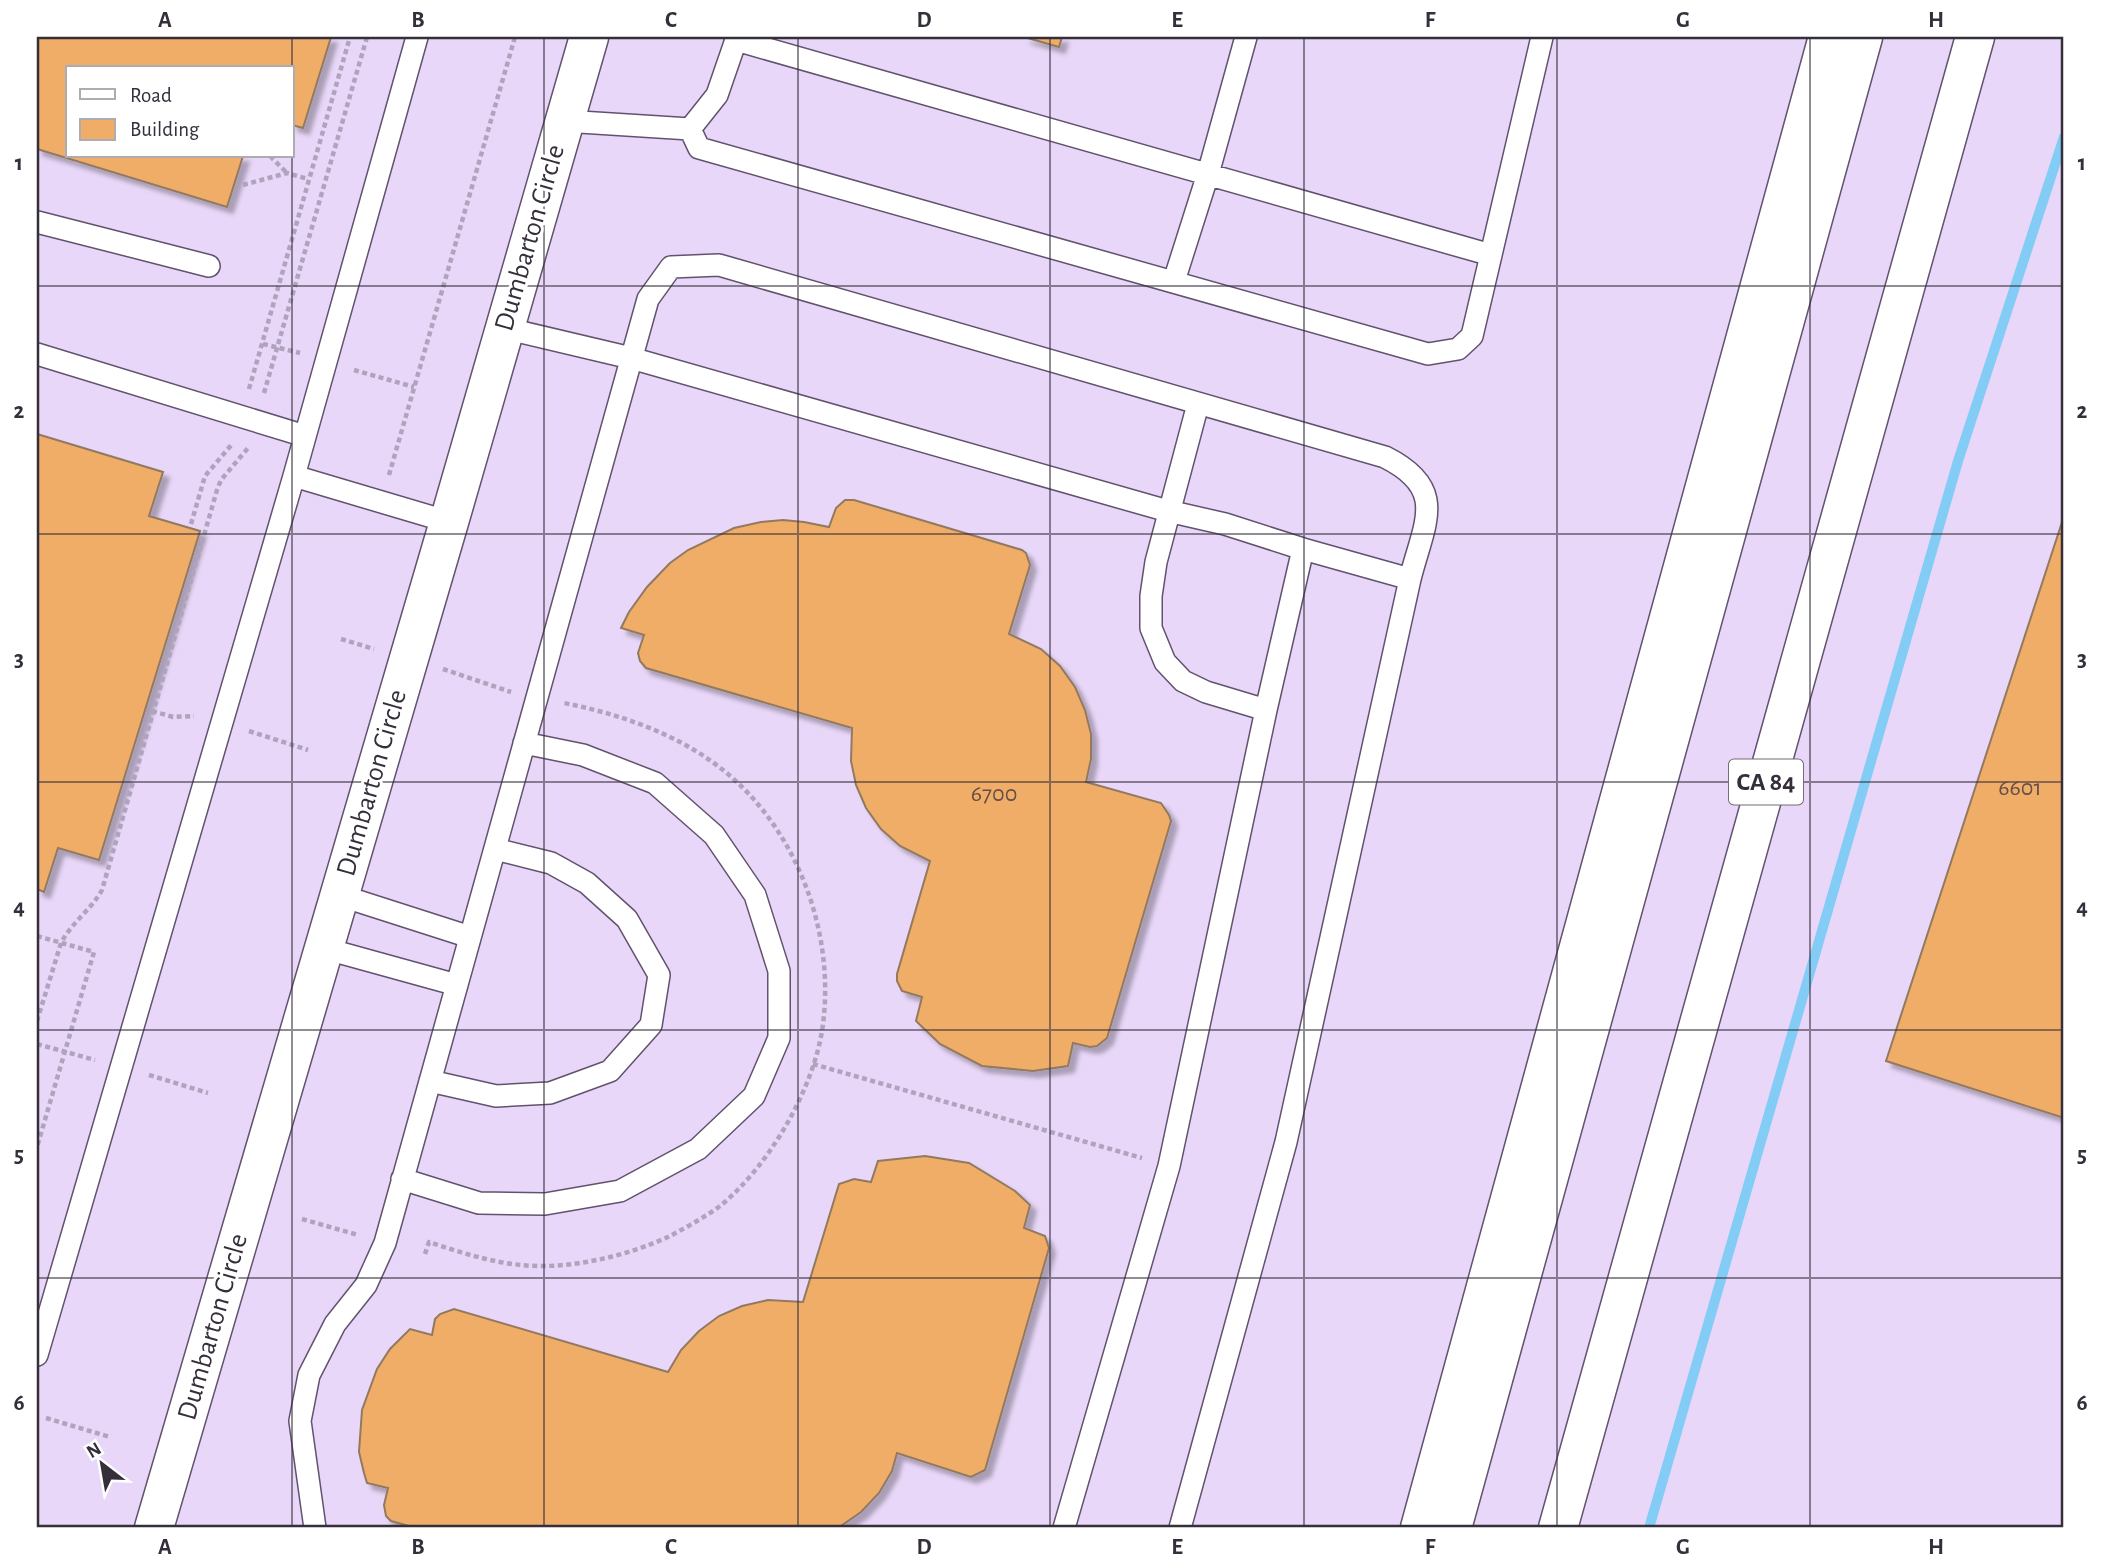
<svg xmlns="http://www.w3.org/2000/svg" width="2101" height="1565" viewBox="0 0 2101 1565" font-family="'Alegreya Sans',sans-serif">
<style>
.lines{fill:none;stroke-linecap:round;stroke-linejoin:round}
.stream{stroke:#83ccf5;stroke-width:10}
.building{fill:#f0ad68;stroke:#927960;stroke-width:2;filter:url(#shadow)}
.service-casing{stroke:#61526e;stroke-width:24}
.tertiary-casing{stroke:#61526e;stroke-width:41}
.motorway-casing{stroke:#61526e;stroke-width:41}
.path{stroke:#b0a3bd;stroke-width:4.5;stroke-dasharray:5 3.5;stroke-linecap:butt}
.service{stroke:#fff;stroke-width:21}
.tertiary{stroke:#fff;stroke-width:38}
.motorway{stroke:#fff;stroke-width:38}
.grid{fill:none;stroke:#352e3b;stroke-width:2;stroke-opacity:0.55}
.labels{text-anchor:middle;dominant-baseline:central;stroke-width:6;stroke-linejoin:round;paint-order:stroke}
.number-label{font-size:24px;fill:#644e46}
.shield{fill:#fff;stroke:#726d76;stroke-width:2}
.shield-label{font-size:26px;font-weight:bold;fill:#352e3b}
.street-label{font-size:28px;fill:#352e3b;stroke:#fff}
.neatline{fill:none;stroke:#352e3b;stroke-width:2.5}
.grid-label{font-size:23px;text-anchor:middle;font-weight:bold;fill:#352e3b}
</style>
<defs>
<filter id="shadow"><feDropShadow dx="6" dy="6" stdDeviation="2" flood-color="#0004"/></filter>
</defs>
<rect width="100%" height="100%" fill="#e8d7f8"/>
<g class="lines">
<path class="stream" d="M1649,1528l309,-1067 106,-324"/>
</g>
<path class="building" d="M37,37h294l-28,91 -11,-3v-57h-224v88h175l-16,51 -190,-58z
M1024,37h38l-3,10z
M37,434l126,38 -14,44 51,15 -101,329 -41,-12 -14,44 -7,-3z
M845,500h9l168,50 4,3 4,12 -21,69 32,15 19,17 15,21 10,23 6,24v25l-5,23 75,21 8,12 2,6 -64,217 -10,8 -7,1 -17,-4 -5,23 -35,5 -51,-5 -42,-22 -24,-23 6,-24 -20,-6 -5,-10v-7l33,-113 -30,-15 -19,-17 -15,-21 -10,-23 -5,-24 1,-33 -206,-60 -6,-7 -2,-8 6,-18 -23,-7 8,-16 18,-25 23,-24 18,-13 46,-22 27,-6 22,-2 21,2 25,5 7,-19z
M2064,516v602l-178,-57z
M925,1156l44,7 46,28 15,14 -6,23 21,8 4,12 -64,222 -14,7 -74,-24 -5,18 -13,22 -18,19 -23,16h-422l-25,-7 -5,-5 -2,-11 4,-17 -21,-5 -3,-10 -5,-21 3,-42 15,-41 13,-20 20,-20 22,6 3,-16 5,-5 14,-5 214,63 13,-22 18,-19 20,-15 23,-10 26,-6 35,2 36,-118 15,-5 17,3 7,-21z"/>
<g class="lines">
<defs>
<path id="service" d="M736,40l755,215
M564,121l126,8 27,-34 20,-58
M690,129l9,19 729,206 30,-5 14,-13 70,-299
M37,222l172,44
M1174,281l34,-107 38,-137
M504,328l127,30 537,153 57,13 78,25 -37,161 -97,456 -105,362
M37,354l268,82
M1198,404l-42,158 -5,34v32l14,34 18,19 23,11 60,18
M294,476l155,46
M1303,549l107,30
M339,895l131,42
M323,948l134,37
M430,1081l66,15 54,-3 60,-22 41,-46 8,-50 -32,-56 -40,-36 -36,-20 -56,-14
M402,1179l77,24 66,1 75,-13 78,-42 56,-53 25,-58v-67l-24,-76 -41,-60 -59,-52 -72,-28 -59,-12
M37,1355l257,-879 123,-439
M315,1528l-15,-107 9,-46 26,-51 31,-39 19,-42 263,-944 23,-32 48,-2 666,192c64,32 39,66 25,122l-124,563 -106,386"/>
<path id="tertiary" d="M154,1528l295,-1006 140,-485"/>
<path id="motorway" d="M1420,1528l408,-1491
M1452,1528l411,-1491
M1558,1528l417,-1491"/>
</defs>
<use href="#service" class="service-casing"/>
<use href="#tertiary" class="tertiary-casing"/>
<use href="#motorway" class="motorway-casing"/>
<path class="path" d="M270,156l16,16
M243,185l44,-12 21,6
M263,344l37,9
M354,370l60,17
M249,389l101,-352
M264,393l103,-356
M389,475l126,-438
M191,524l14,-48 28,-33
M341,639l33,10
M443,669l68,23
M152,711l21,6 21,-1
M249,731l59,19
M37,936l57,16 -57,195
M37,1021l24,-78c11,-21 30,-33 41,-53l115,-400 4,-10 27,-32
M37,1044l58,16
M813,1064l329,94
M149,1075l59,18
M302,1219l56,16
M425,1254l4,-12c30,10 61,20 92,23 47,5 107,-9 149,-29 17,-9 35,-19 50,-30 48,-39 92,-114 102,-175 15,-95 -24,-201 -99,-261 -45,-36 -103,-56 -159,-67
M46,1418l64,19"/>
<use href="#service" class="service"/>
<use href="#tertiary" class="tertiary"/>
<use href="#motorway" class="motorway"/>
</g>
<path class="grid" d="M292,37v31M544,37v1491M798,37v1491M1050,37v1491M1304,37v1491M1557,37v1491M1810,37v1491M292,156v1372M37,286h2027M37,534h2027M37,782h2027M37,1030h2027M37,1278h2027"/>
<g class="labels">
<g class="number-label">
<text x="2020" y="788">6601</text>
<text x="994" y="794">6700</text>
</g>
<rect class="shield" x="1729" y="759.5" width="74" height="45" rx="5"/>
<g class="shield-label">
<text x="1766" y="782">CA 84</text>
</g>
<g class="street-label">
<text transform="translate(530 238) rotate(-74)">Dumbarton Circle</text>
<text transform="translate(372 783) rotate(-74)">Dumbarton Circle</text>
<text transform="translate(213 1327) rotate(-74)">Dumbarton Circle</text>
</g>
</g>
<rect width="2101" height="1565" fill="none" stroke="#ffffff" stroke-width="77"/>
<rect x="66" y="66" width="228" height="91" fill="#ffffff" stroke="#aeabb1" stroke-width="2"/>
<rect x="80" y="89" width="35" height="10" fill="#ffffff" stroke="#aeabb1" stroke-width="2"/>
<text x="130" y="102" font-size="21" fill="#352e3b">Road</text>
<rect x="80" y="119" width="35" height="21" fill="#f0ad68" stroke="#aeabb1" stroke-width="2"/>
<text x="130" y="136" font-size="21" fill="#352e3b">Building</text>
<g transform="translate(102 1464) rotate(329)" stroke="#ffffff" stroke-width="5" paint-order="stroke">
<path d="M0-5L12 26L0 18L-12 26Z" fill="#352e3b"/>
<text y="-10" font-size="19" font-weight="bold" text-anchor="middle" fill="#352e3b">N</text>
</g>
<rect x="38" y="38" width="2024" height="1488" class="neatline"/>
<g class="grid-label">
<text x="165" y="27">A</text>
<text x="418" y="27">B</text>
<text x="671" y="27">C</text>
<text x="924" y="27">D</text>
<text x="1177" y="27">E</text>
<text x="1430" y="27">F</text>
<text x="1683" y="27">G</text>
<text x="1936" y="27">H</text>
<text x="19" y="170">1</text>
<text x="2082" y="170">1</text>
<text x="19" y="418">2</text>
<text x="2082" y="418">2</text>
<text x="19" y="666">3</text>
<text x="2082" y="666">3</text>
<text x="19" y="914">4</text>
<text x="2082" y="914">4</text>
<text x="19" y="1162">5</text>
<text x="2082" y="1162">5</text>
<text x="19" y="1410">6</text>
<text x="2082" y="1410">6</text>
<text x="165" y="1554">A</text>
<text x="418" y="1554">B</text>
<text x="671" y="1554">C</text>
<text x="924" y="1554">D</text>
<text x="1177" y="1554">E</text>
<text x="1430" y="1554">F</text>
<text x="1683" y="1554">G</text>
<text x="1936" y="1554">H</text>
</g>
</svg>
